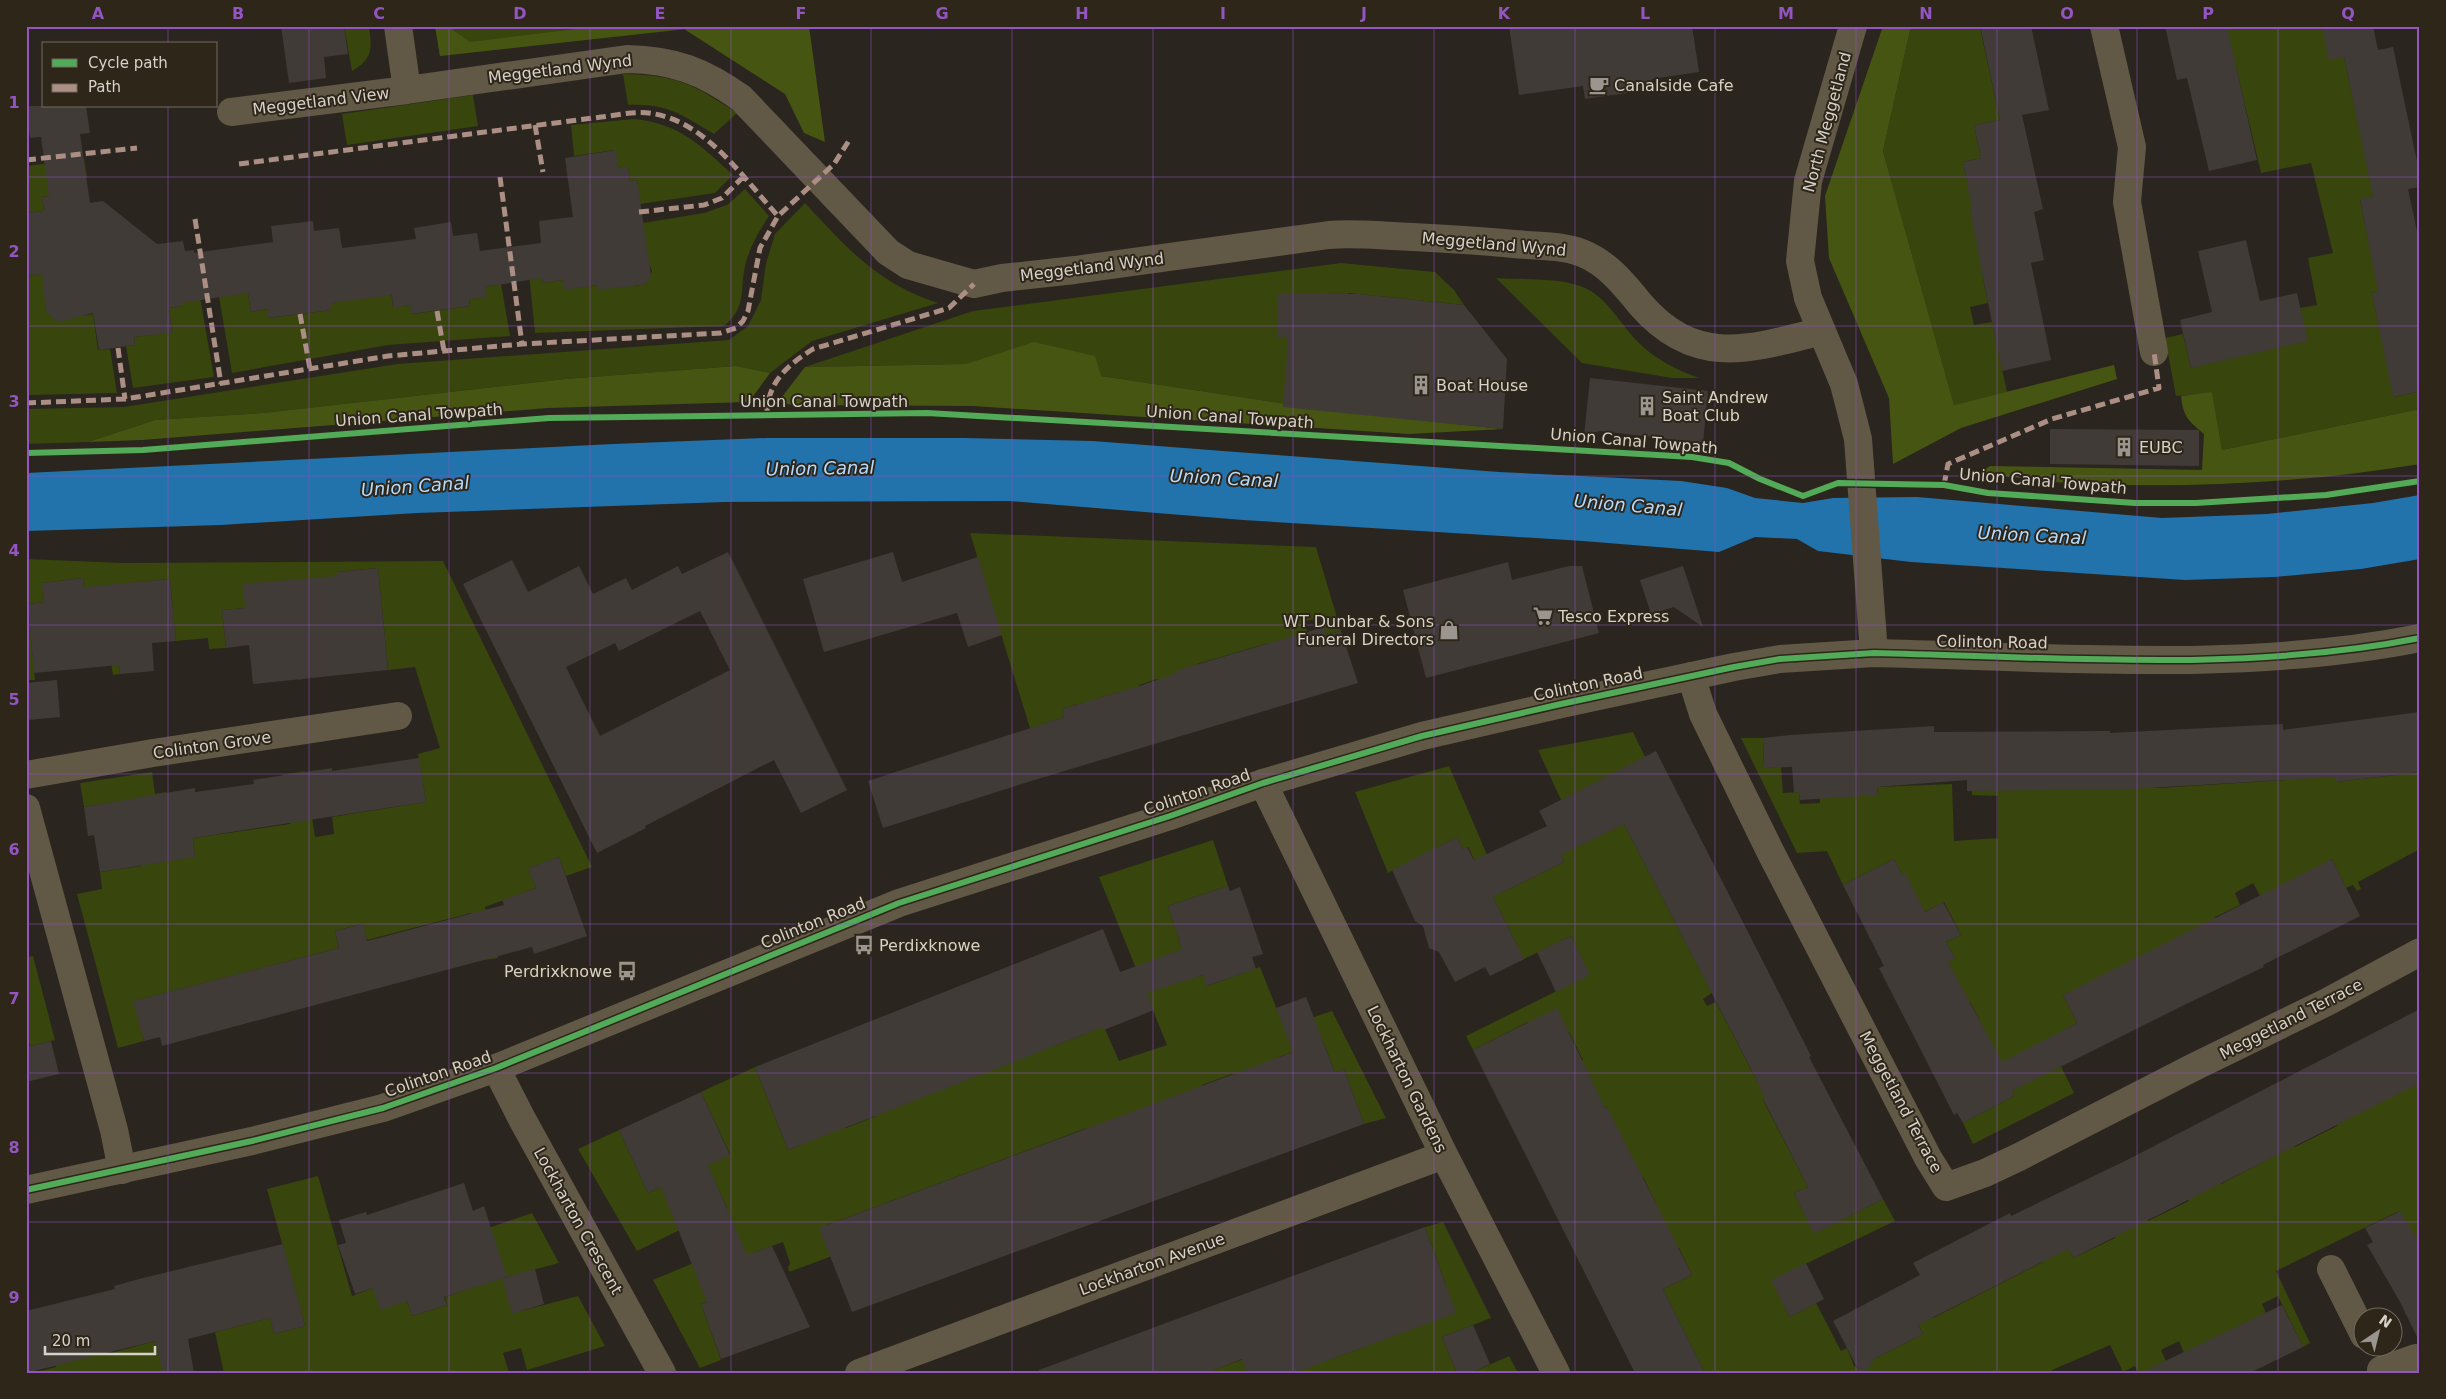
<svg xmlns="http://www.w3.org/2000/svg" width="2446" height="1399" viewBox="0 0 2446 1399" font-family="'DejaVu Sans',sans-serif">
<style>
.green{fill:#38450c}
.forest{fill:#465511}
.water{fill:#2272ac}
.building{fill:#403b36;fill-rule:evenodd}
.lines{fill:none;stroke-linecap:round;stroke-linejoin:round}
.minor{stroke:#615846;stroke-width:28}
.tertiary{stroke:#615846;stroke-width:28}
.quiet{stroke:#ac8f84;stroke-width:5;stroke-dasharray:10 5;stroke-linecap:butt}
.cycleway-casing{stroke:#2f261a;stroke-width:9}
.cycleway{stroke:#51ab58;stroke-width:6}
.grid{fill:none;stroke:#9255c2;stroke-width:1;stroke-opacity:0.55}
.labels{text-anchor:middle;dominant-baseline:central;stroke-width:4;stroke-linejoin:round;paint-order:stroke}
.street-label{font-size:16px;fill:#d6d1c9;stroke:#2f261a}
.poi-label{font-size:16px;fill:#d6d1c9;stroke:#2f261a;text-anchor:start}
.water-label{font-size:18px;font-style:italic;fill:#b4dbfe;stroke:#2f261a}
.neatline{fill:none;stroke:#9255c2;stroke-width:2}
.grid-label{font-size:16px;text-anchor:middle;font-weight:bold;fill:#9255c2}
</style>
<rect width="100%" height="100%" fill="#2a251f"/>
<path class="green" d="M344,26h25c3,23 4,33 -17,45z
M435,26h280l-275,30z
M1911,26h76l-7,2 20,92 -26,5 7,33 -18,4 3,15 25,27 -21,5 15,63 -3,1 6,30 -18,4 4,18 18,-3 15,70 -53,13 -71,-254z
M2216,26h106l22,31 30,139 -14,4 19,92 -7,1 22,104 26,-6v18l-198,41 -10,-57 -36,3 -11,-58 18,-4 8,34 109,-60 17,-3 -9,-47 25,-5 -22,-90 -50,10 -25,-106z
M623,74c55,1 70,10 114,39l-23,21c-32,-19 -47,-31 -86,-29z
M473,95l5,31 -131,19 -5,-31z
M634,119c47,5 66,26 99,56l-18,18 -75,11 -3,-24 -7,1 -2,-14 -10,1 -3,-18 -41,6 -3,-31z
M84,159l3,18 -14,2 -24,17 -7,1 2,14 -18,2v-47z
M745,189l24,27c-10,15 -18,29 -23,46 -7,26 2,45 -22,64l-189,7 -6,-59 12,-1 2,10 20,-3 2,9 32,-4 40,1 9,-3 6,-12 -4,-9 -5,-39 61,-10 23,-8z
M805,203c43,46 72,80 133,100l-126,38 -42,32 -34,-7 -171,13 -302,34 -108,7 -67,22 -62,2v-35l98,-2 273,-43 332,-24 19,-14 13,-26 5,-37 9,-29z
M1341,263l94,9 19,18 10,15 -116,-12 -14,118 -233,-35 -131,-12 -165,3 168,-56z
M45,273l1,38 10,9 37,-6 5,36 12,-1 7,44 -89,2 -2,-7v-112z
M1496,278c27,2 68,-1 91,11 21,10 34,36 50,52 17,18 40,29 62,37h-27l-90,-15z
M501,284l9,52 -122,9 -156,28 -15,-88 31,8 3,19 16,-3 2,9 62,-8v-7l60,-13 2,17 17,-2 2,9 58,-8 -1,-7 17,-3 -1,-9z
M199,292l15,85 -81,11 -7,-42 9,-1 -1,-8 38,-5 -3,-24 13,-2 -1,-11z
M970,533l346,14 25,84 -15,4 -6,-18 -16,5 6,18 -45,4 -68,20 -2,14 -35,10 -3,-9 -18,6 3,9 -22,-2 -18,5 2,8 -22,-2 -20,6 2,8 -21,7 15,49 -13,4z
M26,559l97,4 320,-2 149,306 -26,9 -7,-19 -30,11 7,20 -51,19 13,51 -14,2 -13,-47 -104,27 -5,-16 -27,7 4,17 -205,53 10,40 -26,7 -41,-154 25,-5 -2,-17 41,-6 -10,-66 -47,7 -4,-24 72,-11 3,22 11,-2 11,67 18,-2 -2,-19 97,-14 -8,-49 23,-4 10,66 19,-3 -2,-17 94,-15 -8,-48 22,-6 -25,-81 -27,3 -10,-102 -41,4 2,25 -32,81 -8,2 -11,-100 -43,28 -23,2 4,38 -17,1 -1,-11 -32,3 -6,-62 -39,4 2,21 -20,2 7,68 -7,1 -6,-36 -17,2 -7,-63 -40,5 1,19 -16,2 7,76h-7z
M1633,732l12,25 -21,67 88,169 -9,6 4,7 9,-4 42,81 49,-6 -44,23 45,87 -14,6 8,16 14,-7 13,24 54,-27 12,22 -123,59 18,37 26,-14 25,48 6,-3 7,18 4,2 10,-1 4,-7 51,-26 -16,-30 26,14 110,-56 17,-31 13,27 42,-20 -2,-5 32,-16 3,4 41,-20 -13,-26 31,-18 14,27 40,-21 31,-20 3,4 42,-21 -14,-28 97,-19v168l-21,-36 -123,60 34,72 -7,4 -25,-51 -16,8 4,9 -82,40 -5,-12 -18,9 10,23h-33l-3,-7 -12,6 -13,-27 -58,25 1,3h-348l-42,-84 29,-14 -13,-27 -30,15 -22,-44 29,-15 -13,-27 -29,14 -1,-72 -7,-12 -28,14 -23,-47 28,-14 -14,-28 -28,15 -13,-25 -55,28 -7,-14 123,-61 -18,-39 -51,25 -2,-14 -50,-100 -5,2 -6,-12 -69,36 -33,-81 94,-26 54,126 61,-30 -12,-25 21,-11 -35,-76z
M1741,738h22l1,30 17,-1 2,26 16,-1 1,12 20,-1 -1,-12 51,4 8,-1 -1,-7 75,-3 2,57 44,-3v-42l-26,-1v-30l186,23 128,-8 47,-23 4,25 83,-10v77l-62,33 3,7 -4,2 -4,-6 -7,3 -14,-29 -70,40 -9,-16 -18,10 5,12 -25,12 14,28 -166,50 14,28 -11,6 -5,37 13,27 -101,51 -10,-21 51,-27 -39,-75 4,-2 -9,-17 -3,1 -20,-41 8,-4 -9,-16 15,-7 -17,-33 -22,11 -17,-39 -3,1 -8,-16 -51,26 -16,-34 -30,2z
M1213,840l15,46 -60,20 24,72 11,-3 4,11 53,-19 24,60 48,-16 54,107 -22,6 -20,-55 -9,4 -12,-32 -44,16 7,20 -54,-3 -30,11 7,17 -125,27 -257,96 7,21 9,6 -54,20 -1,-4 2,-5 -7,-21 -30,11 6,20 -31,21 -27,10 20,56 -21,8 -47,-88 71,-30 3,-42 -17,-37 -8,-4 28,-13 -29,-62 54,-25 33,83 15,-6 -7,-18 43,-16 7,18 30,-12 -7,-18 177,-70 8,18 31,-12 9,-30 25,57 48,-16 -68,-168z
M33,956l22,84 -25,6 -4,-14v-75z
M619,1130l29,63 27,-13 19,43 -57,28 -59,-102z
M318,1176l34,120 21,-8 34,13 5,15 35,-11 -2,-8 23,-8 12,-58 52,-18 27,50 -56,15 18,33 57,-15 27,50 -78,24 -6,-22 -18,5 6,20h-285l-9,-41 55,-14 4,16 31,-8 -38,-137z
M1443,1222l48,96 -49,19 15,36h-178l49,-13 28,-10 90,-65 -21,-58z
M100,1329l7,25 52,-14 4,33h-131l24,-6 -6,-26z
M1509,1356l9,17h-47z
M1246,1358l1,15h-41z"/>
<path class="forest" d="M435,26h17l1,4 17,12 131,-16h208l16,116 -21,-9 -19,-39 -101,-65 -244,27z
M1883,26h28l-28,125 71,254 160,-40 3,14 -156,49 -68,36 -4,-66 -60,-140 -4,-62z
M1034,342l61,14 6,20 233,35 169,18 -94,5 -436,-28 -181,-1 -14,-3 27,-35 161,-3z
M736,366l34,7 -21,29 -201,6 -406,32 -54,2 67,-22 108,-7 302,-34z
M2212,392l10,58 198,-41v55c-108,18 -223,24 -332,20 -36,-1 -73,-7 -109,-11l11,-7 212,4 2,-36c-15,-13 -21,-17 -23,-38z"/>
<path class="water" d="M767,438h197l129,3 406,31 182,9 46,7 28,10 48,5 30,-5 84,-1 245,21 105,-4 106,-11 47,-8v64l-59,10 -86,8 -90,3 -274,-18 -93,-11 -21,-12 -42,-2 -36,15 -136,-11 -340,-21 -234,-19 -285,1 -307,11 -196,12 -195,6v-58l587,-29z"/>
<path class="building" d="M281,26h63l4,28 -24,3 2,21 -37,5z
M1509,26h183l7,46 -47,7 2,10 -69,10 -2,-13 -64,9z
M1980,26h51l18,84 -27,5 21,94 -9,3 10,48 -13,3 20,97 -49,11 -20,-98 -12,-64 2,-1 -9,-46 18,-4 -7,-33 26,-5z
M2165,26h62l30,134 -48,11 -22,-93 -10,2z
M2322,26h51l5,24 15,-3 27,129v11l-12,2 12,56v146l-27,6 -21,-104 6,-1 -18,-93 13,-3 -29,-139 -15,3z
M26,106h60l4,27 -10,1 10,69 13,-2 54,43 26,-3 2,10 9,-1v3l79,-11 -2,-16 42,-5 1,10 25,-3 3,20 74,-9 -2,-11 37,-6 2,14 24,-3 3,18 61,-8 -2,-22 34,-4 -8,-59 51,-8 2,18 10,-2 2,15 7,-1 14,95 -3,7 -6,3 -44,5 -1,-5 -33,5 -1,-10 -20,3 -1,-5 -57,9 2,10 -18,2 1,7 -59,8 -1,-9 -17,3 -1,-13 -61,8 1,7 -64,8 -1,-9 -16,3 -3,-19 -66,10v3l-13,2 3,25 -38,4 1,8 -36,5 -6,-37 -34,9 -7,-4 -6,-7 -4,-37 -16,2v-63l18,-2 -2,-14 7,-1 -8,-59 -11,1z
M2246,240l14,61 37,-8 11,48 -117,27 -11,-48 32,-8 -14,-61z
M1278,293l81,1 105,11 43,54 -4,70 -220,-22 5,-70h-11z
M1590,378l118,13 -5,52 -103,-12 -16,5z
M2050,429l149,1v36l-149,-2z
M728,552l119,238 -46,23 -27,-53 -129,66 1,2 -49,25 -134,-269 49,-24 16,32 51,-26 14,28 33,-16 6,12 46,-24 4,8zM700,611l30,59 -130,66 -34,-69 49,-24 4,8z
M893,552l9,30 76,-25 24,78 -34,12 -11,-34 -133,39 -21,-73z
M1508,562l4,18 57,-14h13l17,67 -173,45 -23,-88z
M1683,566l20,61 -29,-20 -23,7 -11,-34z
M378,568l10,102 -135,14 -4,-39 -23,3 -4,-38 23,-2 -2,-24 94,-8v-4z
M83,578l1,9 86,-8 6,62 -24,2 2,28 -34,3 -1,-9 -85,8 -6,-69 16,-2 -2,-19z
M1324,627l2,8 15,-4 17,52 -327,98 -148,47 -15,-47 196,-64 -2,-8 77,-23 36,-12v-3z
M57,680l3,37 -32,3 -2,-37z
M2420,712v60l-84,10v-5l-205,12 -164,2v-11l-90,7 1,8 -78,5 -1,-8 -5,1 -2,-26 -28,1 -1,-30 27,-3 144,-9v6l176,-1v2l173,-9v6z
M1656,751l155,305 -2,1 74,142 -69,35 -20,-41 14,-6 -45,-88 2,-1 -15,-31 -126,-243 -63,31 3,7 -71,35 31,62 -34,17 -5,-9 -30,15 -16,-30 -10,-4 -6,-22 -8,-5 -23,-51 65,-33 6,12 4,-2 7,13 73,-34 -8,-15z
M419,758l7,44 -233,36 2,19 -95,15 -6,-37 -6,1 -4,-29 111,-19v4l59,-8 -1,-4 79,-12v3z
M559,857l28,79 -53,18 -2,-7 -370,99 -2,-9 -16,4 -11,-40 206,-53 -4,-17 28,-7 4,17 137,-36 -2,-5 34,-12 -8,-20z
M1894,859l8,16 3,-2 20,39 18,-10 18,33 -15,7 9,16 -7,4 54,100 75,-39 -14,-28 269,-136 28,57 -97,49 1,2 -78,37 -174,87 2,5 -51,27 -6,-10 -3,2 -75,-147 5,-2 -41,-81z
M1228,886l2,5 10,-4 23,67 -11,3 4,12 -50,17 -3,-11 -56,18 7,17 -50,20 -1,-3 -315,123 -33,-83 348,-138 17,43 62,-23 -14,-43z
M1571,936l19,39 -34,17 -19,-40z
M1306,997l29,76 9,-4 20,55 -512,188 -33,-84 474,-176 -17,-44z
M1557,1008l48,100 2,-1 85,168 -29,14 42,84h-70l-162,-323z
M2420,1009v74l-347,175 -5,-9 -150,76 5,9 -49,25 -9,14h-5l-27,-52 87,-46 -7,-12 97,-50 1,3 116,-56z
M51,1041l8,33 -33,8v-35z
M701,1092l29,63 -22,10 39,90 25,-9 38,81 -89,32 -20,-55 6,-2 -46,-115 -13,6 -29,-63z
M464,1183l9,28 11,-5 23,71 -63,20 3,8 -35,11 -5,-15 -27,9 -7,-22 -18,6 -17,-49 8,-2 -7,-23 27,-8 1,3z
M2400,1211l20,33v99l-21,-43 -32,-55 6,-3 -8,-14z
M1425,1227l31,86 -162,60h-47l-5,-14 -35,14h-168v-3z
M283,1244l22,82 -31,8 -4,-16 -82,21 6,34h-31l-8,-32 -129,32v-62l89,-22 -1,-3 25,-7z
M1806,1263l18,36 -34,18 -19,-37z
M535,1269l9,35 -32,10 -10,-36z
M2282,1305l21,42 -53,26h-110z
M1473,1325l17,39 -19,9h-14l-15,-36z"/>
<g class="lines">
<path class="minor" d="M1853,26l-45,155 -8,80 8,37 36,86 14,55 16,214
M2104,26l28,121 -5,55 27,150
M407,90l220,-31c47,1 76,12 114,39l147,154 20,13 66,19 28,-6 73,-8 254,-35c22,-2 43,0 64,1 41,2 81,4 121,8 22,2 47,1 68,9 25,10 42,31 59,52 55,63 110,44 181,26
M231,112l176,-22 -9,-64
M1691,676l12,38 67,137 158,307 18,29 39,-14 34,-16 175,-90 133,-65 93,-50
M26,775l127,-22 245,-37
M1263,783l181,372 112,218
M26,808l88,322 8,40
M496,1068l26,51 140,254
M2331,1269l33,66
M2381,1370l35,-12
M859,1373l585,-218"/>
<path class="tertiary" d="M26,1190l226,-49 131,-33 113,-40 403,-165 271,-87 93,-33 159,-47 139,-32 173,-37 46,-8 94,-6c179,4 370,20 546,-15"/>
<path class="quiet" d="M535,125l8,47
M26,160l111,-12
M239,164l362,-47c18,-2 37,-7 54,-3 53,10 89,65 123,102
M500,177l22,167
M639,212l65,-7 18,-7 21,-21
M195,219l26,165
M437,311l7,40
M300,314l10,55
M118,348l7,51
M26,403l99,-4 263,-43 134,-12 199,-11 15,-5 7,-7 5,-10 12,-63 18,-32 56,-52 16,-25
M767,414c0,-32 22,-50 46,-65l136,-41 25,-24
M1944,485l4,-21 104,-45 107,-31 -5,-36"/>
<defs>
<path id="cycleway" d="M26,453l117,-3 406,-32 378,-5 765,44 37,6 31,16 43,17 35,-13 106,2 44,8 147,10h61l130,-8 94,-14
M26,1190l226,-49 131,-33 113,-40 403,-165 271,-87 93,-33 159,-47 139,-32 173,-37 46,-8 94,-6c179,4 370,20 546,-15"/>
</defs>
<use href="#cycleway" class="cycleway-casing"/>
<use href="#cycleway" class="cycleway"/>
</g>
<path class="grid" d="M168,26v18M309,26v1347M449,26v1347M590,26v1347M731,26v1347M871,26v1347M1012,26v1347M1153,26v1347M1293,26v1347M1434,26v1347M1575,26v1347M1715,26v1347M1856,26v1347M1997,26v1347M2137,26v1347M2278,26v1347M168,106v1267M26,177h2394M26,326h2394M26,476h2394M26,625h2394M26,774h2394M26,924h2394M26,1073h2394M26,1222h2394"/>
<defs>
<symbol id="cafe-bare" viewBox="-9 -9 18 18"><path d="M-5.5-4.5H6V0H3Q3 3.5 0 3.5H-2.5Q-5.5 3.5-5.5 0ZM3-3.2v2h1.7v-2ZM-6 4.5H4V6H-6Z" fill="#9a958e" stroke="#2f261a" stroke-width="2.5" paint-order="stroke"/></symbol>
<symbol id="building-bare" viewBox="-9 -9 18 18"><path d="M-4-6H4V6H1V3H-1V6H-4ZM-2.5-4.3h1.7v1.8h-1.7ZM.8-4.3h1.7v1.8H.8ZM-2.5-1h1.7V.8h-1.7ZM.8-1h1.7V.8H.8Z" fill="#9a958e" stroke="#2f261a" stroke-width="2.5" paint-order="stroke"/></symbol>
<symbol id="supermarket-bare" viewBox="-9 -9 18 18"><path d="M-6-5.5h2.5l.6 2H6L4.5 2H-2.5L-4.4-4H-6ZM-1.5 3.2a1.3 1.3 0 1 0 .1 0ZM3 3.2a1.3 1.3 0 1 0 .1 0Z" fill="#9a958e" stroke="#2f261a" stroke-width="2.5" paint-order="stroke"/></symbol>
<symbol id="shop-bare" viewBox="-9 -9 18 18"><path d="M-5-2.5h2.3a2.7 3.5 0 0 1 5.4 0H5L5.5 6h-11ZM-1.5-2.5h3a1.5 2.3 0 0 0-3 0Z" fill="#9a958e" stroke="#2f261a" stroke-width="2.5" paint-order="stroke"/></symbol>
<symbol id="bus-bare" viewBox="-9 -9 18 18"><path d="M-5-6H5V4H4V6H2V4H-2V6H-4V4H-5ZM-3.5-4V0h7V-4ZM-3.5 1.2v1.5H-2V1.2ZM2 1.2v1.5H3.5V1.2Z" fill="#9a958e" stroke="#2f261a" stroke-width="2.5" paint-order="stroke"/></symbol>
</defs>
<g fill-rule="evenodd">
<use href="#cafe-bare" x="1585" y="71" width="28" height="28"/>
<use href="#building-bare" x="1407" y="371" width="28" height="28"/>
<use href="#building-bare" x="1633" y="392" width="28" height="28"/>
<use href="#building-bare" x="2110" y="433" width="28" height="28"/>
<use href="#supermarket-bare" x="1529" y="602" width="28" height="28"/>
<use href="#shop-bare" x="1435" y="616" width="28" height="28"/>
<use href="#bus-bare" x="850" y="931" width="28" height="28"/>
<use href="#bus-bare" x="613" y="957" width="28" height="28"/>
</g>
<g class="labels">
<g class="street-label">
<text transform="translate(560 69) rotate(-7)">Meggetland Wynd</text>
<text transform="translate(321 101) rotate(-7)">Meggetland View</text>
<text transform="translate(1827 122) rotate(-75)">North Meggetland</text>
<text transform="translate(1494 244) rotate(5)">Meggetland Wynd</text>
<text transform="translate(1092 267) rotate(-7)">Meggetland Wynd</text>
<text x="824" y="401">Union Canal Towpath</text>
<text transform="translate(419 415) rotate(-4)">Union Canal Towpath</text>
<text transform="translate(1230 417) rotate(4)">Union Canal Towpath</text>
<text transform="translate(1634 441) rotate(5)">Union Canal Towpath</text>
<text transform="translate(2043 481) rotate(5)">Union Canal Towpath</text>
<text transform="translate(1992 642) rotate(1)">Colinton Road</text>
<text transform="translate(1588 684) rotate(-12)">Colinton Road</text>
<text transform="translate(212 745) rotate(-8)">Colinton Grove</text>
<text transform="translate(1197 792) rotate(-19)">Colinton Road</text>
<text transform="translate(813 923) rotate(-22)">Colinton Road</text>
<text transform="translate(2291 1019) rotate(-27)">Meggetland Terrace</text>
<text transform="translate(438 1074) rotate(-19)">Colinton Road</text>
<text transform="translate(1407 1079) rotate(64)">Lockharton Gardens</text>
<text transform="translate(1901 1102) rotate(62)">Meggetland Terrace</text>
<text transform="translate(578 1221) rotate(61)">Lockharton Crescent</text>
<text transform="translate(1152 1264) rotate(-20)">Lockharton Avenue</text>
</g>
<g class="poi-label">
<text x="1614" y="85">Canalside Cafe</text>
<text x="1436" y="385">Boat House</text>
<text x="1662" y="397">Saint Andrew<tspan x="1662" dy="18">Boat Club</tspan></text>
<text x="2139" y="447">EUBC</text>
<text x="1558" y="616">Tesco Express</text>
<text x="1434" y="621" text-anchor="end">WT Dunbar &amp; Sons<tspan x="1434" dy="18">Funeral Directors</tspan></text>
<text x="879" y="945">Perdixknowe</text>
<text x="612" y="971" text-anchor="end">Perdrixknowe</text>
</g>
<g class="water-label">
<text transform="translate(820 468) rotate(-1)">Union Canal</text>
<text transform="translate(1224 478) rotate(3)">Union Canal</text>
<text transform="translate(415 486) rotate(-4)">Union Canal</text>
<text transform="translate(1628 505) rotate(5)">Union Canal</text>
<text transform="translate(2032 535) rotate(3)">Union Canal</text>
</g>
</g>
<rect width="2446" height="1399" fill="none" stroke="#2f261a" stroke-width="55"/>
<rect x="42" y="42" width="175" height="65" fill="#2f261a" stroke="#726a60"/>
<rect x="52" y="59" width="25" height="8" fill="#51ab58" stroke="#726a60"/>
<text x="88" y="68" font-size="15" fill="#d6d1c9">Cycle path</text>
<rect x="52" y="84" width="25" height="8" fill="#ac8f84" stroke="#726a60"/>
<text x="88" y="92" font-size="15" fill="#d6d1c9">Path</text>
<g transform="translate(2378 1332) rotate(35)"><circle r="24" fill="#2f261a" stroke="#726a60"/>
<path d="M0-4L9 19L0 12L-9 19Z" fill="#9a958e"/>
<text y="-8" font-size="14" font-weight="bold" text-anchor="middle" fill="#d6d1c9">N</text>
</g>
<path d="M45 1346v8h110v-8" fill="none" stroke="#d6d1c9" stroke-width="2.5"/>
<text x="52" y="1346" font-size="15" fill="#d6d1c9" stroke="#2f261a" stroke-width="4" paint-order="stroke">20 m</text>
<rect x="28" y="28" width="2390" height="1344" class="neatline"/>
<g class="grid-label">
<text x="98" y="19">A</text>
<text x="238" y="19">B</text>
<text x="379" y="19">C</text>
<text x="520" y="19">D</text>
<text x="660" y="19">E</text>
<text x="801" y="19">F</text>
<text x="942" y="19">G</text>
<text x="1082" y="19">H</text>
<text x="1223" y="19">I</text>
<text x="1364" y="19">J</text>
<text x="1504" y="19">K</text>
<text x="1645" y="19">L</text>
<text x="1786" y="19">M</text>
<text x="1926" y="19">N</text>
<text x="2067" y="19">O</text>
<text x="2208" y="19">P</text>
<text x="2348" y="19">Q</text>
<text x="14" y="108">1</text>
<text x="14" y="257">2</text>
<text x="14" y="407">3</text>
<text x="14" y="556">4</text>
<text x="14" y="705">5</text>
<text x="14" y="855">6</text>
<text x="14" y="1004">7</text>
<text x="14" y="1153">8</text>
<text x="14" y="1303">9</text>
</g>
</svg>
